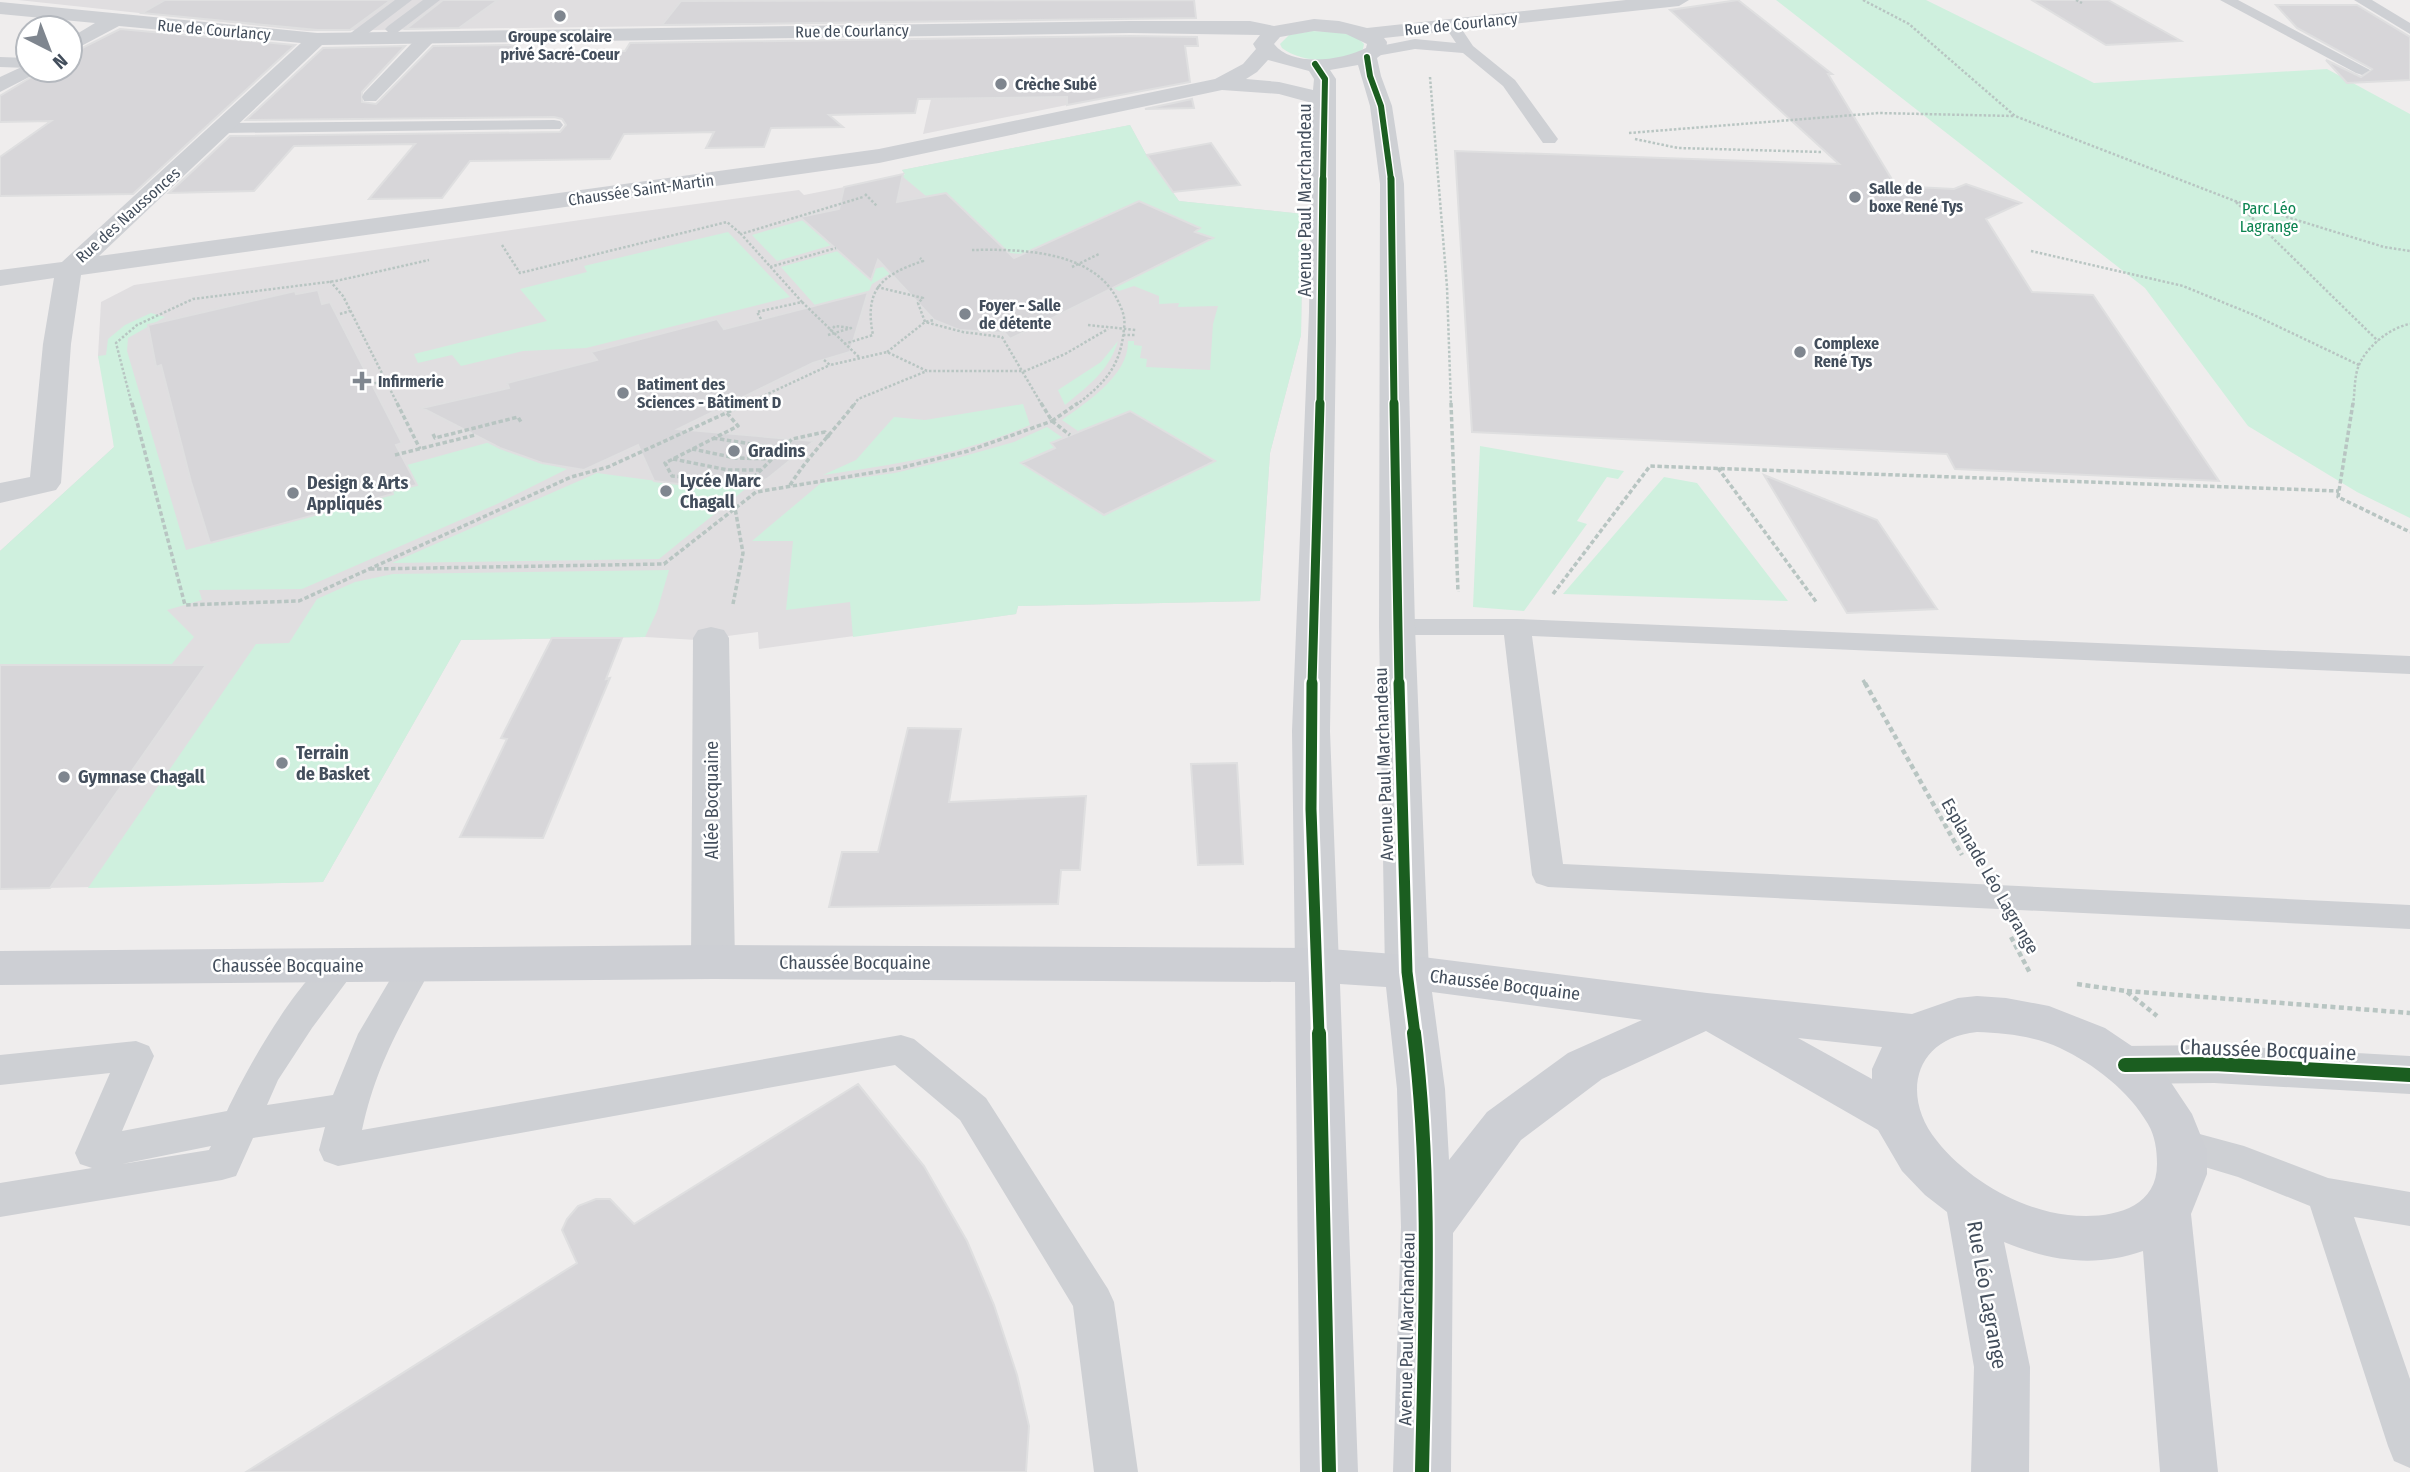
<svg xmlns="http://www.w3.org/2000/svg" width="2410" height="1472" viewBox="0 0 2410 1472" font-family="'Fira Sans Condensed',sans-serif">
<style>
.education{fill:#e0dee0}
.green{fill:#cff0de}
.building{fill:#d7d6d9;stroke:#dfdfe0;stroke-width:2}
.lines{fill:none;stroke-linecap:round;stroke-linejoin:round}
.path-far2{stroke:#b8c5c2;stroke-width:2.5;stroke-dasharray:2.5 2;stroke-linecap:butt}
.path-far1{stroke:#b8c5c2;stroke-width:3.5;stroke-dasharray:4.5 2.5;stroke-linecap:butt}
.path{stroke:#b8c5c2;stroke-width:4.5;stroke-dasharray:5 3.5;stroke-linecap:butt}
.service{fill:#ced0d4;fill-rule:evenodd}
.minor{fill:#ced0d4;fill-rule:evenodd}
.secondary{fill:#cdcfd4;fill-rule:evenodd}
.path-bridge-far1{stroke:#b8c5c2;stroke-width:2.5;stroke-dasharray:2.5 2;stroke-linecap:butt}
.path-bridge{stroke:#b8c5c2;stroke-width:3.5;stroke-dasharray:4.5 2.5;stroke-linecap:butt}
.cycleway-far4-casing{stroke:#fff;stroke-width:9}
.cycleway-far3-casing{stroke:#fff;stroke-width:10}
.cycleway-far2-casing{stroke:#fff;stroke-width:12}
.cycleway-far1-casing{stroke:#fff;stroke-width:16}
.cycleway-casing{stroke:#fff;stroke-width:18}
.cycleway-far4{stroke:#1b5e20;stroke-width:6}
.cycleway-far3{stroke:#1b5e20;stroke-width:7}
.cycleway-far2{stroke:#1b5e20;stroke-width:9}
.cycleway-far1{stroke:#1b5e20;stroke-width:11}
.cycleway{stroke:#1b5e20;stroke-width:14}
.poi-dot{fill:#7f868f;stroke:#fff;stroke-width:2.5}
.labels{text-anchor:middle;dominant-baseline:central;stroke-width:5;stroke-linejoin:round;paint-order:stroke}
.far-street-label{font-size:16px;fill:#434e5c;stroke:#fff}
.far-poi-label{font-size:16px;font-weight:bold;fill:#434e5c;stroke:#fff;text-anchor:start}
.far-park-label{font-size:16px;fill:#0c8451;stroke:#fff}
.street-label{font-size:18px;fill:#434e5c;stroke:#fff}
.poi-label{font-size:18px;font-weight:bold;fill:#434e5c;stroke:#fff;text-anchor:start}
.near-street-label{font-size:21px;fill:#434e5c;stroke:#fff}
</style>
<rect width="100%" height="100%" fill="#efeded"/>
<path class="education" d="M18,0h947l-13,18 -12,4 -633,9z
M1070,36l-3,69 -144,29 22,-96z
M1130,125l17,31 32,45 124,13 -2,121 -31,118 -10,148 -242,5 -2,8 -257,35 -1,-17 -61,8 -52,-3 -184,3 -138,242 -323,7v-338l114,-104 -4,-43 -12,-48 3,-54 33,-17 474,-69 191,-26 5,5 101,-20 -3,-5z"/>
<path class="green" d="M1776,0h150l168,83 233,-14 83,45v404l-53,-26 -109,-66 -103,-138z
M1312,31c17,1 40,-1 52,13l-1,5c-20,16 -62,14 -81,-1l-2,-4 9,-9z
M1130,125l17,31 32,45 124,13 -2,121 -31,118 -10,148 -242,5 -2,8 -163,23 -3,-35 -64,8 7,-69h-41l69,-58 74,-10 66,-16 53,-15 33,-15 16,11 -12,5 4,5 -28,19 77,48 111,-54 -74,-44 -45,11 -4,-2 -14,5 -16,-11c25,-18 67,-45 66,-79h6v4l8,1 -2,12 7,1 -1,8 64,3 3,-46 5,-18 -40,1 1,-4 -20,1v-8l-25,-10 -15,5 -11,-6 33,-20 11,4 60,-31 -17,-6 5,-4 -70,-22 -58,26 -39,23 -34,-3 -4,-13 -48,-46 -21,3 -24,-20 3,-2 -3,-4z
M824,214l8,31 -55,16 -25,-26z
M728,232l62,65 -204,51 -63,3 -62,15 -9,-11 -34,8 -4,-9 133,-33 -27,-32 67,-17 -3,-6z
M838,251l24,21 53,-13 -43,25 -13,30 -29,8 -49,-55z
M151,313l14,4 -37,21 -1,13 59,199 207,-56 -1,-3 25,-7 -10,-19 83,-23 52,21 25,6 -70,35 -195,85 -103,1 3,10 -35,10 27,27 -23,28h-171v-114l114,-104 -16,-91 8,-1 2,-16 17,-14z
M1118,341c-9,30 -30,45 -53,64l-7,-15 43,-28z
M1023,404l7,21c-66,29 -137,40 -207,50l33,-15 38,-43 31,3z
M1480,446l144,25 -6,8 -11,-2 -30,44 10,3 -63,87 -51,-4z
M597,473l89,12 63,1 -90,73 -267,4z
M1664,477l33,6 91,118 -225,-7z
M669,570l-12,41 -12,26 -184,3 -138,242 -235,6 168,-244 33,-1 28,-44 38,-17 38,-8z"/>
<path class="building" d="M165,0h226l-41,30h-33l-175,-17z
M443,0h55l-39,28 -53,1z
M1194,0l2,18 -534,7 19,-24z
M1738,0l94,74h-4l68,112 58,3 12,-5 55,19 -35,16 46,73 61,3 126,186 -264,-12 -8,-15 -475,-22 -17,-281 384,13 -169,-154z
M2032,0h76l73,41 -75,4z
M2276,5h81l53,32v43l-63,3 -21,-23 35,17 11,-8 -75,-41z
M120,29l175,16 -162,149 -133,2v-39l51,-36 -51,1v-26l43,-26h27v-16z
M1130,36l67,1 1,9h-13l5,36 -123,23v-8l-149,2 -3,14 -86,2 14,12 -72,1 -7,19 -58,1 8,-16 -90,2 -14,25 -140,2 -28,37 -73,1 46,-55 -121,2 -40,45 -85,2 61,-57 330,-4 6,-7 -4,-6 -8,-2 -308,3 77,-72 82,-2 -43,46v10l14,2 57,-58 81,-1 -6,8 117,-2 5,-8z
M1192,99l2,9 -49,1z
M1211,143l29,42 -67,7 -26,-37z
M903,174l-6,28 49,-9 68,65 125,-57 61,27 -5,4 18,6 -203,101 -5,-6 -46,-3 -25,-10 -56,-60 -7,20 -71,-63 39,-8 5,-22z
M318,290l4,14 8,-2 72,141 -6,2 21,40 -25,6 1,3 -183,49 -19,-61 -30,-117 -5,2 -8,-42 147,-34 1,3z
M868,292l-18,60 -37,11 -135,66 136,12 -47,38 -18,7 -63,-1 -32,-4 -16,-36 -54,25 -42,-7 -42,-15 -78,-40 87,-20 -2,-5 90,-23 -6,-8 126,-33 7,10z
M1130,411l85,50 -111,54 -83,-52 34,-15 -4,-5z
M1764,475l113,45 60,89 -90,4z
M552,638h70l-16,41 4,-1 -67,160 -83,-1 47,-98 -6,-1z
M0,665h206l-156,223 -50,1z
M908,728l53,1 -12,73 137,-6 -6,74h-19l-3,34 -229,3 13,-55h36z
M1237,763l6,101 -45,1 -7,-101z
M858,1084l66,82 43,75 27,64 23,70 12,51 -3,46h-780l331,-209 -15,-33 5,-11 11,-13 18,-7h14l24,25z"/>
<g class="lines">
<path class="path-far2" d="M1863,0l46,24 106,92 220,85 149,46 26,4
M2076,0l6,3
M1430,77l17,210 4,118
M1629,133l250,-20 135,3
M1635,139l43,9 145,4
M865,194l12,12
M2236,202l142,139
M502,245l18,28 207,-51 14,12
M972,250c47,-1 118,0 144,47 5,10 10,19 8,31
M2031,251l152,35 71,29 105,50
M770,267l66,-19
M330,281l13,15 55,109
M877,287l46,11 -5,5 7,19 38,10 39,5 40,68
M802,302l58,56
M340,314l10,-3
M761,319l-4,-7 45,-10 -61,-68 122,-37
M1088,325l48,5
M828,335l23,-7 -16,-2 -5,5
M1123,335h13
M844,344l29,-9c-9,-45 8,-60 50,-74l-3,-3
M887,352l38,-30 9,-2
M824,360l6,5 57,-13 40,19h98l40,-17 43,-25
M370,384l16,-3
M132,405l-16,-62 21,-18 56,-26 143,-18 93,-21
M744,405l86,-40
M854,405l4,-6 69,-28
M2353,405c2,-12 1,-29 6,-40 8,-19 32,-38 51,-41"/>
<path class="path-far1" d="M132,403l53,202 114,-4 272,-124 37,-10 140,-64
M397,403l23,46
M1041,403l11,18 18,14
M1451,403l7,189
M2353,403l-15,94 72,35
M727,413l11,13 -73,37 7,13 59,5 22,-3 39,-39 33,-7 4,6
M433,434l2,4 83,-21 3,5
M713,438l70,11
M692,449l44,9 37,1
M395,455l80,-20
M673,459l55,11h33
M1718,468l99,135
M790,485c19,-30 44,-54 65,-82
M370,569l294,-5 92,-72 144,-24 68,-17 84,-30
M1553,594l97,-128 689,25
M733,604l10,-51 -8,-45
M1863,680l3,5"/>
<path class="path" d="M1865,683l97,172
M2011,937l19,36
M2077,984l49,7 31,25
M2127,991l283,22"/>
<path class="service" d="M395,0h17l-54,41h-10l-3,-3 3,-3z
M423,0h17l-42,32h-10l-3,-3 3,-3z
M2220,0h18l132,70 -8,5 -6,-2z
M2354,0h18l38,23v11z
M1452,20l5,2 16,24 42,34 43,59 -3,4h-12l-40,-57 -40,-33 -48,-4 -39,7 -8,-5 2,-3 45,-9 41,4 -12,-18z
M430,32l5,2 3,3 -62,64h-12l-2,-4 2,-4 48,-50z
M0,57l28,1v10l-28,-1z
M554,120l6,1 3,4 -3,4 -337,4 -9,-5 9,-5z
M1397,619h120l893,37v18l-878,-38 31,228 847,41v24l-862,-42 -12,-4 -4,-8 -28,-240h-107l-10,-2 -4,-6 4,-6z
M342,952l12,4 5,9 -47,63 -34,52 -11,25 66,-10 25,-61 46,-78 12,-4 12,4 5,9c-32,60 -56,97 -71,165l539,-95 13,4 72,59 122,191 6,13 24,170h-44l-21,-166 -113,-186 -65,-55 -557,101 -14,-5 -5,-11 6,-23 -72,11 -17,38 -14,4 -222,37v-34l92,-15 -12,-4 -5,-11 35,-80 -110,12v-30l136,-14 13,5 5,10 -32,75 105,-20c17,-37 77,-147 115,-159zM211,1146l-2,4 -87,14z
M2181,1129l63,17 84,32 82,14v34l-56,-9 56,162v89l-16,-7 -6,-15 -78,-240 -72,-29 -70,-21 -6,-11 6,-11z"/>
<path class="minor" d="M1626,0h63l-10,6 -295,32 3,4 -1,9 -9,7 4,18 11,30 12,78 11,443 14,345 -6,12 -16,5 -16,-5 -6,-12 -6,-345 1,-443 -10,-78 -12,-41 -28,5 6,9v263l-6,389 9,234 -6,12 -16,5 -16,-5 -6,-12 -3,-234 17,-419 3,-209 -33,-9 -57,-4 -343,73 -798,112 -10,69 -10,139 -5,7 -56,13v-20l30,-6 13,-133 11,-66 -54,8v-16l62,-8 239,-219 -182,-17 -49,26v-14l25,-15 -95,-9v-12l317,31 813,-12h120l24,5 40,-7 25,2 28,7zM1314,31l32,3 21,10 -1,4c-24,12 -73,20 -92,-4l6,-7zM1130,33l130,2 -7,9 3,5 -13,15 -28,15 -336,70 -780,107 223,-211zM1268,60l41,11 5,8 -1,11 -34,-8 -33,-3 11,-7z
M28,64v6h10l-3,4 -35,18v-15z
M711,627l13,3 5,8 6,324 -6,12 -16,5 -16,-5 -6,-12 2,-324 5,-8z
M2214,1045l196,11v38l-196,-11 -89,1 -17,-6 -7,-13 7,-13 17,-6z"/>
<path class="secondary" d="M713,945l604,3 90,7 300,38 205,21 46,-16 19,-2 29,2 43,8 56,22 40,27 19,17 28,42 15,37v23l-16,40 27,258h-58l-17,-221c-48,17 -93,10 -139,-9l26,125 -1,105h-58l3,-105 -27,-155 -22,-17 -23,-24 -24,-41 -172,-99 -104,48 -81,61 -68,93 -2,239h-58l8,-245 -4,-138 -11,-102 -46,-3 18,488h-58l-5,-490 -582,-3 -713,6v-34zM1432,992l210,28 -74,33 -81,59 -38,48 -4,-71zM1977,1032c28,1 57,4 83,16 34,16 69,43 88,76 7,12 9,26 9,40 0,48 -51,55 -89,51 -48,-5 -101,-36 -131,-74 -37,-46 -22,-103 40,-109zM1798,1038l84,9 -10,22v10z"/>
<path class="path-bridge-far1" d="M1072,267l27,-13
M1076,405c29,-22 45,-39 48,-77"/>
<path class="path-bridge" d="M1052,421l26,-18"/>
<defs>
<path id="cycleway-far4" d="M1367,57l3,19 11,30 10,74
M1315,64l10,15 -2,101"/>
<path id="cycleway-far3" d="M1391,179l3,226
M1320,405l3,-226"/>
<path id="cycleway-far2" d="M1394,403l5,282
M1312,685l8,-282"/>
<path id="cycleway-far1" d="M1312,683l-1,126 8,226
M1399,683l8,289 8,63"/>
<path id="cycleway" d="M1319,1033l10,439
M1414,1033c18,146 11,293 8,439
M2125,1065l89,-1 196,11"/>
</defs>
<use href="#cycleway-far4" class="cycleway-far4-casing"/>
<use href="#cycleway-far3" class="cycleway-far3-casing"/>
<use href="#cycleway-far2" class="cycleway-far2-casing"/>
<use href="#cycleway-far1" class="cycleway-far1-casing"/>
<use href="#cycleway" class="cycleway-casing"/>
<use href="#cycleway-far4" class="cycleway-far4"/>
<use href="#cycleway-far3" class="cycleway-far3"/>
<use href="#cycleway-far2" class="cycleway-far2"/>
<use href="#cycleway-far1" class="cycleway-far1"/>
<use href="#cycleway" class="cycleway"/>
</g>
<g class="poi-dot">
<circle cx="560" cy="16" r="7"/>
<circle cx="1001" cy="84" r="7"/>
<circle cx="1855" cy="197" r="7"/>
<circle cx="965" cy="314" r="7"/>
<circle cx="1800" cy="352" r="7"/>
<path d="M358.5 370.5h7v7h7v7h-7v7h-7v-7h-7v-7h7z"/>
<circle cx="623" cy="393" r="7"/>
<circle cx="734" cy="451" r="7"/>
<circle cx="666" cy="491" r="7"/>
<circle cx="293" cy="493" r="7"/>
<circle cx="282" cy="763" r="7"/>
<circle cx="64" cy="777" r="7"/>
</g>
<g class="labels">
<g class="far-street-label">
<text transform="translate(1461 24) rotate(-6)">Rue de Courlancy</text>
<text transform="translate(214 30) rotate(5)">Rue de Courlancy</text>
<text transform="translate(852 31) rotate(-1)">Rue de Courlancy</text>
<text transform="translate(641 190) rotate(-8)">Chaussée Saint-Martin</text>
<text transform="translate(128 215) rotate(-42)">Rue des Naussonces</text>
</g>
<g class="far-poi-label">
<text x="560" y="36" text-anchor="middle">Groupe scolaire<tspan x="560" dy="18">privé Sacré-Coeur</tspan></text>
<text x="1015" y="84">Crèche Subé</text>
<text x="1869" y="188">Salle de<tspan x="1869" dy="18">boxe René Tys</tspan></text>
<text x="979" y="305">Foyer - Salle<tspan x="979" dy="18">de détente</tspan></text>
<text x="1814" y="343">Complexe<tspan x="1814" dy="18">René Tys</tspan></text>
<text x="378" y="381">Infirmerie</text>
<text x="637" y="384">Batiment des<tspan x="637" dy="18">Sciences - Bâtiment D</tspan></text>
</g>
<g class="far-park-label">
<text x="2269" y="208">Parc Léo<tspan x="2269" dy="18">Lagrange</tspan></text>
</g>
<g class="street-label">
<text transform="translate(1305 200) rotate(-90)">Avenue Paul Marchandeau</text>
<text transform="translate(1384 764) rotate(-92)">Avenue Paul Marchandeau</text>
<text transform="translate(712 800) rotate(-90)">Allée Bocquaine</text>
<text transform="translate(1990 876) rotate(60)">Esplanade Léo Lagrange</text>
<text x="855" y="963">Chaussée Bocquaine</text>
<text x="288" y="966">Chaussée Bocquaine</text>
<text transform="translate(1505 985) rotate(7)">Chaussée Bocquaine</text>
<text transform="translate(1407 1329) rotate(-89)">Avenue Paul Marchandeau</text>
</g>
<g class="poi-label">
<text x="748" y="451">Gradins</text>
<text x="680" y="481">Lycée Marc<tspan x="680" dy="21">Chagall</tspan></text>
<text x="307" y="483">Design &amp; Arts<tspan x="307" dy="21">Appliqués</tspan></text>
<text x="296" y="753">Terrain<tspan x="296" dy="21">de Basket</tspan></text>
<text x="78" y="777">Gymnase Chagall</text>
</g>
<g class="near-street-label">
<text transform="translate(2268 1050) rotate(2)">Chaussée Bocquaine</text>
<text transform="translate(1987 1295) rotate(80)">Rue Léo Lagrange</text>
</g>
</g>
<g transform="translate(49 49) rotate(138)"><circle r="33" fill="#ffffff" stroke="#b4b8be" stroke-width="2"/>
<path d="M0-5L12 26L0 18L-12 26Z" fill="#7f868f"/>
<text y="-10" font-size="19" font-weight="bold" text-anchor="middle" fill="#434e5c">N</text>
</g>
</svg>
